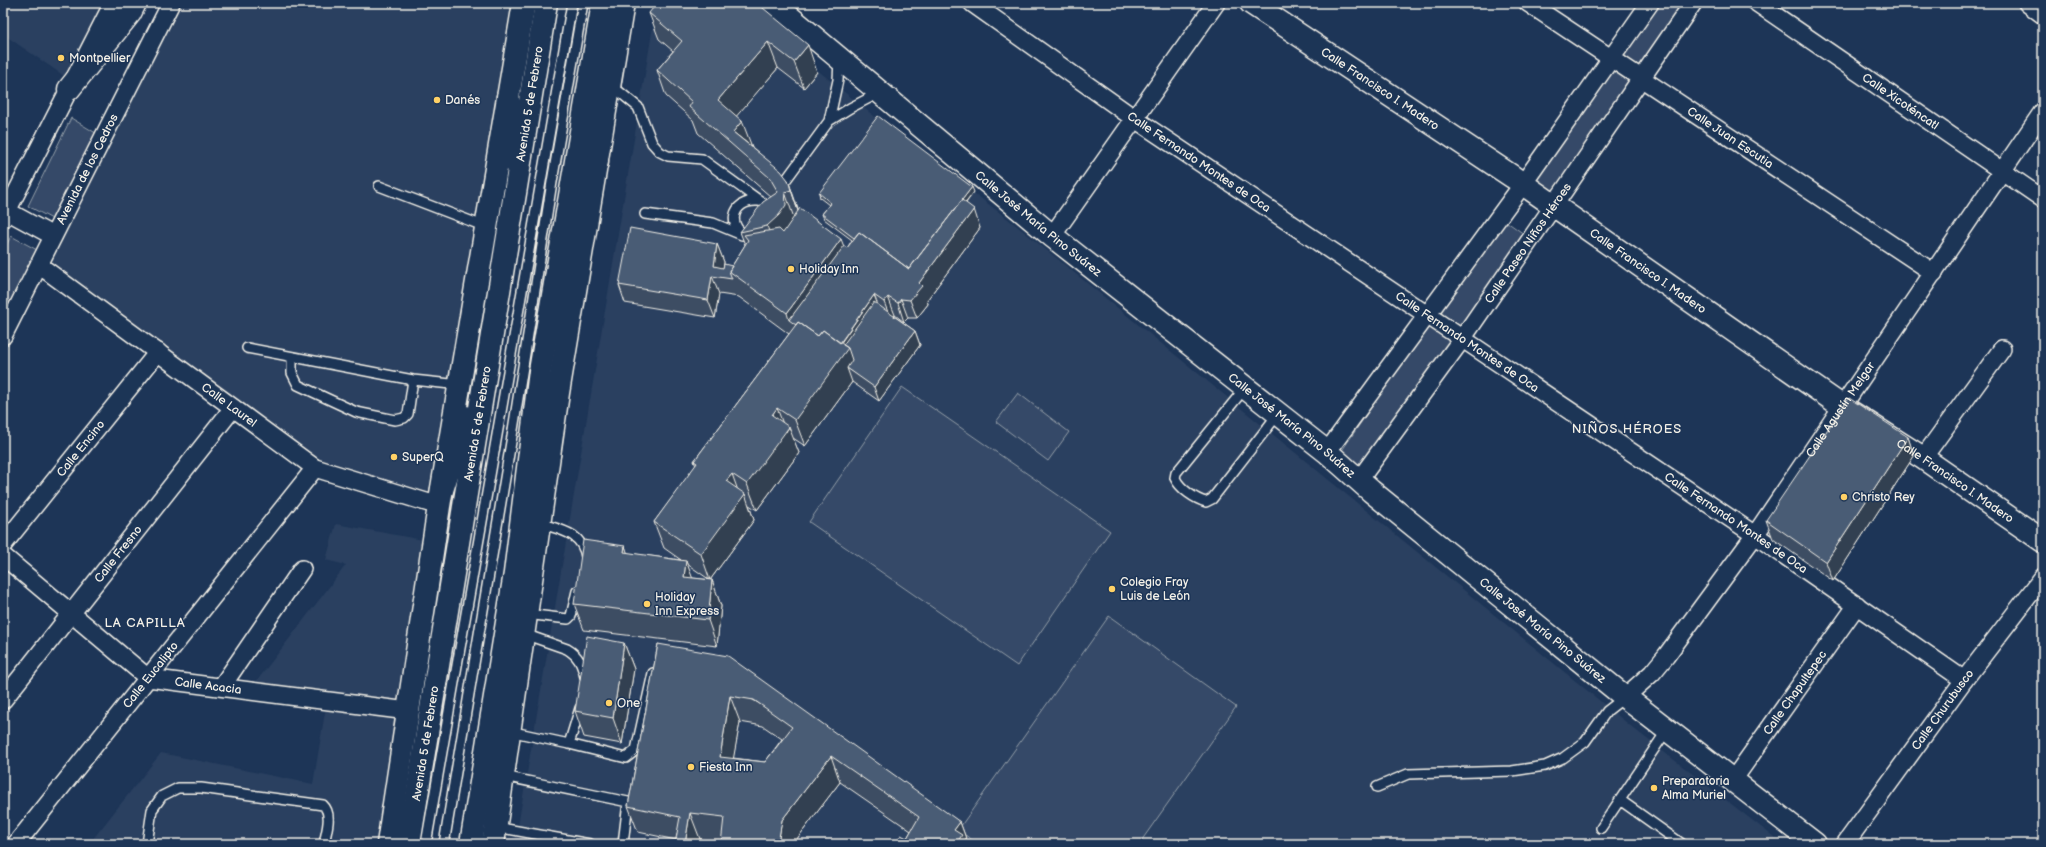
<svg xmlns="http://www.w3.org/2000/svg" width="2046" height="847" viewBox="0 0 2046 847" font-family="'Balsamiq Sans',sans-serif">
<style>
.built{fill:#2a4060}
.green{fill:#354a67;stroke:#949ea8}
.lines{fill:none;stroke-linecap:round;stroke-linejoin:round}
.service-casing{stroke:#f4f1e8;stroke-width:12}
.minor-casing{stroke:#f4f1e8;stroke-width:20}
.tertiary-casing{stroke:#f4f1e8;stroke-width:25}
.secondary-casing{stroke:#f4f1e8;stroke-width:25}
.trunk-casing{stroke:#f4f1e8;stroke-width:25}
.service{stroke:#1d3557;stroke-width:9}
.minor{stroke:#1d3557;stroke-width:17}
.tertiary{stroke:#1d3557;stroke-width:22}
.secondary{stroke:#1d3557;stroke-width:22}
.trunk{stroke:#1d3557;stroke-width:22}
.wall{fill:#3e4e64;stroke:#f4f1e8;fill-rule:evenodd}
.shaded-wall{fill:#324051;stroke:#f4f1e8}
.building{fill:#485b74;stroke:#f4f1e8;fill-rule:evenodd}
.poi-dot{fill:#ffd166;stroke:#1d3557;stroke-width:1.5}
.labels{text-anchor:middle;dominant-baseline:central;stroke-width:3;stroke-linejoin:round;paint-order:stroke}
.poi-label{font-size:12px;fill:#f4f1e8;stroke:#1d3557;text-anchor:start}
.street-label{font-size:12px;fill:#f4f1e8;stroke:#1d3557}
.neighbourhood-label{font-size:13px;letter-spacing:1px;fill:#f4f1e8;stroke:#1d3557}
</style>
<rect width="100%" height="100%" fill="#1d3557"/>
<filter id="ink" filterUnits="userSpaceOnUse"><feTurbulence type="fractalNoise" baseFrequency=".025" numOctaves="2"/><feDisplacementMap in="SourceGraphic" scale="8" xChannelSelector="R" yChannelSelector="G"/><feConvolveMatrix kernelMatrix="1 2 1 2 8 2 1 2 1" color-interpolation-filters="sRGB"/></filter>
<g filter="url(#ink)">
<path class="built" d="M3,3h110l-40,79 -70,-48z
M171,3h353l-85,503 -124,-38 -276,-203z
M657,3h78l145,118 137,105 621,506 145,112h-1268z
M336,524l98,18 -46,302h-299l72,-91 152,31 14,-83 -78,-10 97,-126 -20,-5z"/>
<path class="green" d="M1650,3h43l-139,202 -31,-21z
M71,118l28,17 -45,85 -26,-14z
M1500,217l31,22 -162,235 -28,-22z
M11,236l28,15 -36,70v-69z
M902,387l208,144 -93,135 -208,-144z
M1018,393l51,39 -21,29 -52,-39z
M1109,616l127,91 -97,137h-161l-20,-14z"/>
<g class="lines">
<defs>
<path id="service" d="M611,85l27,22 14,36 8,9 8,4 34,3 65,47 2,4
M829,121l9,-41 1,-20
M379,186l107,41
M780,188l49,-67 21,-13 29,-15
M645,214l68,9 29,12
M751,237c-26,-7 -20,-38 7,-36
M247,348l166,32 47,5
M292,357v16l6,12 58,27 39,8 9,-2 4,-4 5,-34
M1245,388l-69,85 -1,5c5,11 20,21 31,24l6,-3 66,-85
M539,523c21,7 43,9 47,34
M526,614l42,5 3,-3 6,-25
M524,634l43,15c12,7 15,16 18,28
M509,731l60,13 11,-36
M569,744l57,14 10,-8 17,-77
M503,776l125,26 -5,42
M1377,787l31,-13 104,-3 33,-5 18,-8 22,-16 22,-31 18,-14
M1620,800l62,44
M496,827l94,17
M1601,828l66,-98
M147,844l5,-34 10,-14 16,-8h23l122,17c10,9 3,27 1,39
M426,844l146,-841
M444,844l69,-414 39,-248 31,-179"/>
<g id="minor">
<path id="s1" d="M972,3l163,116 620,416 209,145"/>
<path id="s2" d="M1528,3l406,270"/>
<path id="s3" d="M1757,3l286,196"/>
<path d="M2027,3l16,12"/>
<path d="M7,211l46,25"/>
<path d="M3,219l110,-216"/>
<path d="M1052,236l164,-233"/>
<path id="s4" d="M39,265l276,203 124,38"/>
<path id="s5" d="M3,336l168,-333"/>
<path d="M1327,452l196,-268 127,-181"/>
<path d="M1923,458l79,-109"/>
<path id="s6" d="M1359,480l103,-141 231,-336"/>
<path id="s7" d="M3,545l155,-193"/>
<path id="s8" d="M3,556l145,122 260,33"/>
<path d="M222,686l80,-117"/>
<path id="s9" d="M1625,697l27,-24 14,-17 89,-121 288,-424"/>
<path id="s10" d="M3,700l230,-292"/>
<path id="s11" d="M1733,780l124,-175"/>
<path id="s12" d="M16,844l299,-376"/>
<path id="s13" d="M1845,844l119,-164 79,-103"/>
</g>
<g id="tertiary">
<path id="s14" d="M1251,3l262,174 330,230 80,51 120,83"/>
</g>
<g id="secondary">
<path id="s15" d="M773,3l279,233 275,216 44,39 254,206 190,147"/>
<path d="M388,844l51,-338 85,-503"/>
<path d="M493,844l65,-451 65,-390"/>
</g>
<g id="trunk">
<path d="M69,89l61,-76 5,-10"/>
<path d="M508,97l2,63"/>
<path d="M574,212l23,-50"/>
<path d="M544,408l5,46"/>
<path d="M442,490l24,-73"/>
<path id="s16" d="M409,844l137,-841"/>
<path d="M471,844l44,-271 25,-202 63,-368"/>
</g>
</defs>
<use href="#service" class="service-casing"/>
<use href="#minor" class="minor-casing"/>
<use href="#tertiary" class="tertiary-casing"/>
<use href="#secondary" class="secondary-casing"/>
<use href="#trunk" class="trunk-casing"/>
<use href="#service" class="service"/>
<use href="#minor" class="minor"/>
<use href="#tertiary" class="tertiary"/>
<use href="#secondary" class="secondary"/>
<use href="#trunk" class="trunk"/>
</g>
<path class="wall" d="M757,3l60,69 -13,16 -26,-20 -42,48 16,31 36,33 10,31 49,37 5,-8 -28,-21 -2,-5 7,-9 -9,-7 -1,-5 155,-1 -8,11 14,25 -53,72 1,4 -11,14h-9l-4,4 -9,-7 -1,1 21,15 5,14 -41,56 -27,-19 -47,64 -12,-8 6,15 -42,57 -8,-5 5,15 -44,60 -23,-16 5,14 20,2 9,26 -4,40 -133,-16 -10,-26 51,-58 2,7 54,7 -17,-12 -10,-26 42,-56 -2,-5 95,-127 -50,-37 -20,-3 -4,24 -90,-15 -6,-18 98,-41 7,18 -1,6 9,-2 13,-21 -5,-13 31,-35 -73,-64 -5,-13 -27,-24 -9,-26 16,-19 -14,-12 -10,-26z
M1908,437l6,19 -81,125 -60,-42 -7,-19z
M624,643l10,26 -12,75 -38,-7 -9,-26z
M658,644l302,178 8,22h-73l12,-6 4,-7 -71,-49 -47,62h-72v-3l-21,-2 -1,5h-24l1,-4 -38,-8 -10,-26zM740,722l23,4 19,13 -17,23 -32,-4z"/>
<path class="shaded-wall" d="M768,42l10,26 -50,58 -10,-26z
M808,45l9,27 -13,16 -10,-26z
M742,121l10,26 -19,-15z
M788,180l9,26 3,11 -9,-27z
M972,187l2,5 -68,88 -2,-5z
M785,192l9,26 -17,34 -10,-26z
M974,209l6,19 -53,72 1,4 -11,14 -7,-18 9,-17z
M841,239l10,26 -62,55 -2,-7z
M717,244l7,18 -2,15 -8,-11z
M712,276l7,18 -4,24 -7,-18z
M874,295l7,18 -23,62 -11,-7 5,14 -47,64 -10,-26 43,-73z
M888,297l7,18 -4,5 -7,-18z
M901,299l7,19 -4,4 -6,-19z
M915,331l5,14 -41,56 -5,-14z
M777,408l9,24 3,-5 10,26 -42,57 -10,-26 25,-69z
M1908,437l6,19 -81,125 -7,-19z
M732,474l9,25 4,-5 9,26 -44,60 -9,-26 25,-73z
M625,546l9,26 -10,-20z
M686,561l10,26 -12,-10z
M712,580l9,26 -4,40 -9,-26z
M624,643l10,26 -12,75 -9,-26z
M730,696l10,26 -11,61 -9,-26z
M831,756l9,26 -47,62h-15l4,-24z
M690,813l10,26 -1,5h-14z
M960,822l8,22h-12l-2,-14z"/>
<path class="building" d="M657,3h100l51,42 -14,17 -26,-20 -50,58 24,21 -9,11 48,39 7,9 3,10 -6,2 1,13 -7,10 -12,11 -27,6 23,-30 15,-10 -8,-14 -81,-71 3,-5 -35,-32 25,-29 -33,-28z
M878,116l94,71 -63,82 -50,-37 -5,6 -32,-24 9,-11 -12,-10z
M962,200l12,9 -55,74 3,3 -12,14 -9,-1 -3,4 -10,-6 -4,5 -10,-7 -34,48 -17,-13 -5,6 -20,-14 -2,3 -7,-5 55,-74 3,2 12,-16 50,37z
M800,208l41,31 -54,74 -58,-42 19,-31 -4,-5 35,-6 4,4z
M630,228l87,16 -3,22 9,2 1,-4 8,2 -3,5 3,8 -20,-3 -4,24 -89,-15z
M874,302l41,29 -41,56 -27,-19 5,-8 -4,-12 -5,-3z
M798,322l20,14 5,-6 25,18 -53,72 -18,-12 -5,7 17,12 -42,57 -15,-10 -6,7 19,13 -44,60 -47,-32 43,-59 -3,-2z
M1849,398l59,39 -82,125 -60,-42z
M583,540l42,6 -1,6 62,9 -2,16 28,3 -4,40 -134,-16z
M587,636l37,7 -11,75 -38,-7z
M658,644l70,12 232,166 -6,8 8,5 -6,9h-61l6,-9 6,3 12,-21 -88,-61 -49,64 -4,24h-57l3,-27 -34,-4 -5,31h-10l5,-27 -52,-11zM730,696l24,4 38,27 -27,35 -45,-5z"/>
</g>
<g class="poi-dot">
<circle cx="61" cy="58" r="4"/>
<circle cx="437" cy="100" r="4"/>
<circle cx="791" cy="269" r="4"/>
<circle cx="394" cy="457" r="4"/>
<circle cx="1844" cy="497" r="4"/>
<circle cx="1112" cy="589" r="4"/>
<circle cx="647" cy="604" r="4"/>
<circle cx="609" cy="703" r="4"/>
<circle cx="691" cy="767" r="4"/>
<circle cx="1654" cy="788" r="4"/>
</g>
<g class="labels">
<g class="poi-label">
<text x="69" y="58">Montpellier</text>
<text x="445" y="100">Danés</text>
<text x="799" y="269">Holiday Inn</text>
<text x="402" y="457">SuperQ</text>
<text x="1852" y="497">Christo Rey</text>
<text x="1120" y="582">Colegio Fray<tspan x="1120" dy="14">Luis de León</tspan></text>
<text x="655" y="597">Holiday<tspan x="655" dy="14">Inn Express</tspan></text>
<text x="617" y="703">One</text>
<text x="699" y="767">Fiesta Inn</text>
<text x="1662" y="781">Preparatoria<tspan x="1662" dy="14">Alma Muriel</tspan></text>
</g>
<g class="street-label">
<text stroke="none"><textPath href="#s14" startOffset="155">Calle Francisco I. Madero</textPath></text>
<text stroke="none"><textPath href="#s3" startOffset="174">Calle Xicoténcatl</textPath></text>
<text stroke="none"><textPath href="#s16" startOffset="750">Avenida 5 de Febrero</textPath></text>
<text stroke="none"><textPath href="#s2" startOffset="243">Calle Juan Escutia</textPath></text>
<text stroke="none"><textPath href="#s1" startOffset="277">Calle Fernando Montes de Oca</textPath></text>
<text stroke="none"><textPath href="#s5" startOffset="187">Avenida de los Cedros</textPath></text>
<text stroke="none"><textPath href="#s15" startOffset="345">Calle José María Pino Suárez</textPath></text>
<text stroke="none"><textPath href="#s6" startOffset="291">Calle Paseo Niños Héroes</textPath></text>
<text stroke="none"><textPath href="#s14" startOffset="479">Calle Francisco I. Madero</textPath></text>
<text stroke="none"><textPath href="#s1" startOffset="600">Calle Fernando Montes de Oca</textPath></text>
<text stroke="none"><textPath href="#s4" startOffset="236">Calle Laurel</textPath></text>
<text stroke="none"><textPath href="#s9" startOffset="360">Calle Agustín Melgar</textPath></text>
<text stroke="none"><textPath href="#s16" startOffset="426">Avenida 5 de Febrero</textPath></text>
<text stroke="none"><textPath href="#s15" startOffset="669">Calle José María Pino Suárez</textPath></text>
<text stroke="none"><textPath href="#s7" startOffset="124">Calle Encino</textPath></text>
<text stroke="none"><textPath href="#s14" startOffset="851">Calle Francisco I. Madero</textPath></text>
<text stroke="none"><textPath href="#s1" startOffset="924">Calle Fernando Montes de Oca</textPath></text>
<text stroke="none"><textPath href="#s10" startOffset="186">Calle Fresno</textPath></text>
<text stroke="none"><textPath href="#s15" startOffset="993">Calle José María Pino Suárez</textPath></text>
<text stroke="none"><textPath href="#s12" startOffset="216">Calle Eucalipto</textPath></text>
<text stroke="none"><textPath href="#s8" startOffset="250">Calle Acacia</textPath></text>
<text stroke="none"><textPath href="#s11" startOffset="107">Calle Chapultepec</textPath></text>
<text stroke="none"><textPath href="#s13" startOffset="166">Calle Churubusco</textPath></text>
<text stroke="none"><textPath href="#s16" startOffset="102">Avenida 5 de Febrero</textPath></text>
</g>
<g class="neighbourhood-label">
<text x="1627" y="429">NIÑOS HÉROES</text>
<text x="145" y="623">LA CAPILLA</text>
</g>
</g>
<rect width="2046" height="847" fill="none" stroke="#1d3557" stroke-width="16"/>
<rect x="8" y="8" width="2030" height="831" fill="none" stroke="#f4f1e8" stroke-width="1.5" filter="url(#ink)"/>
</svg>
